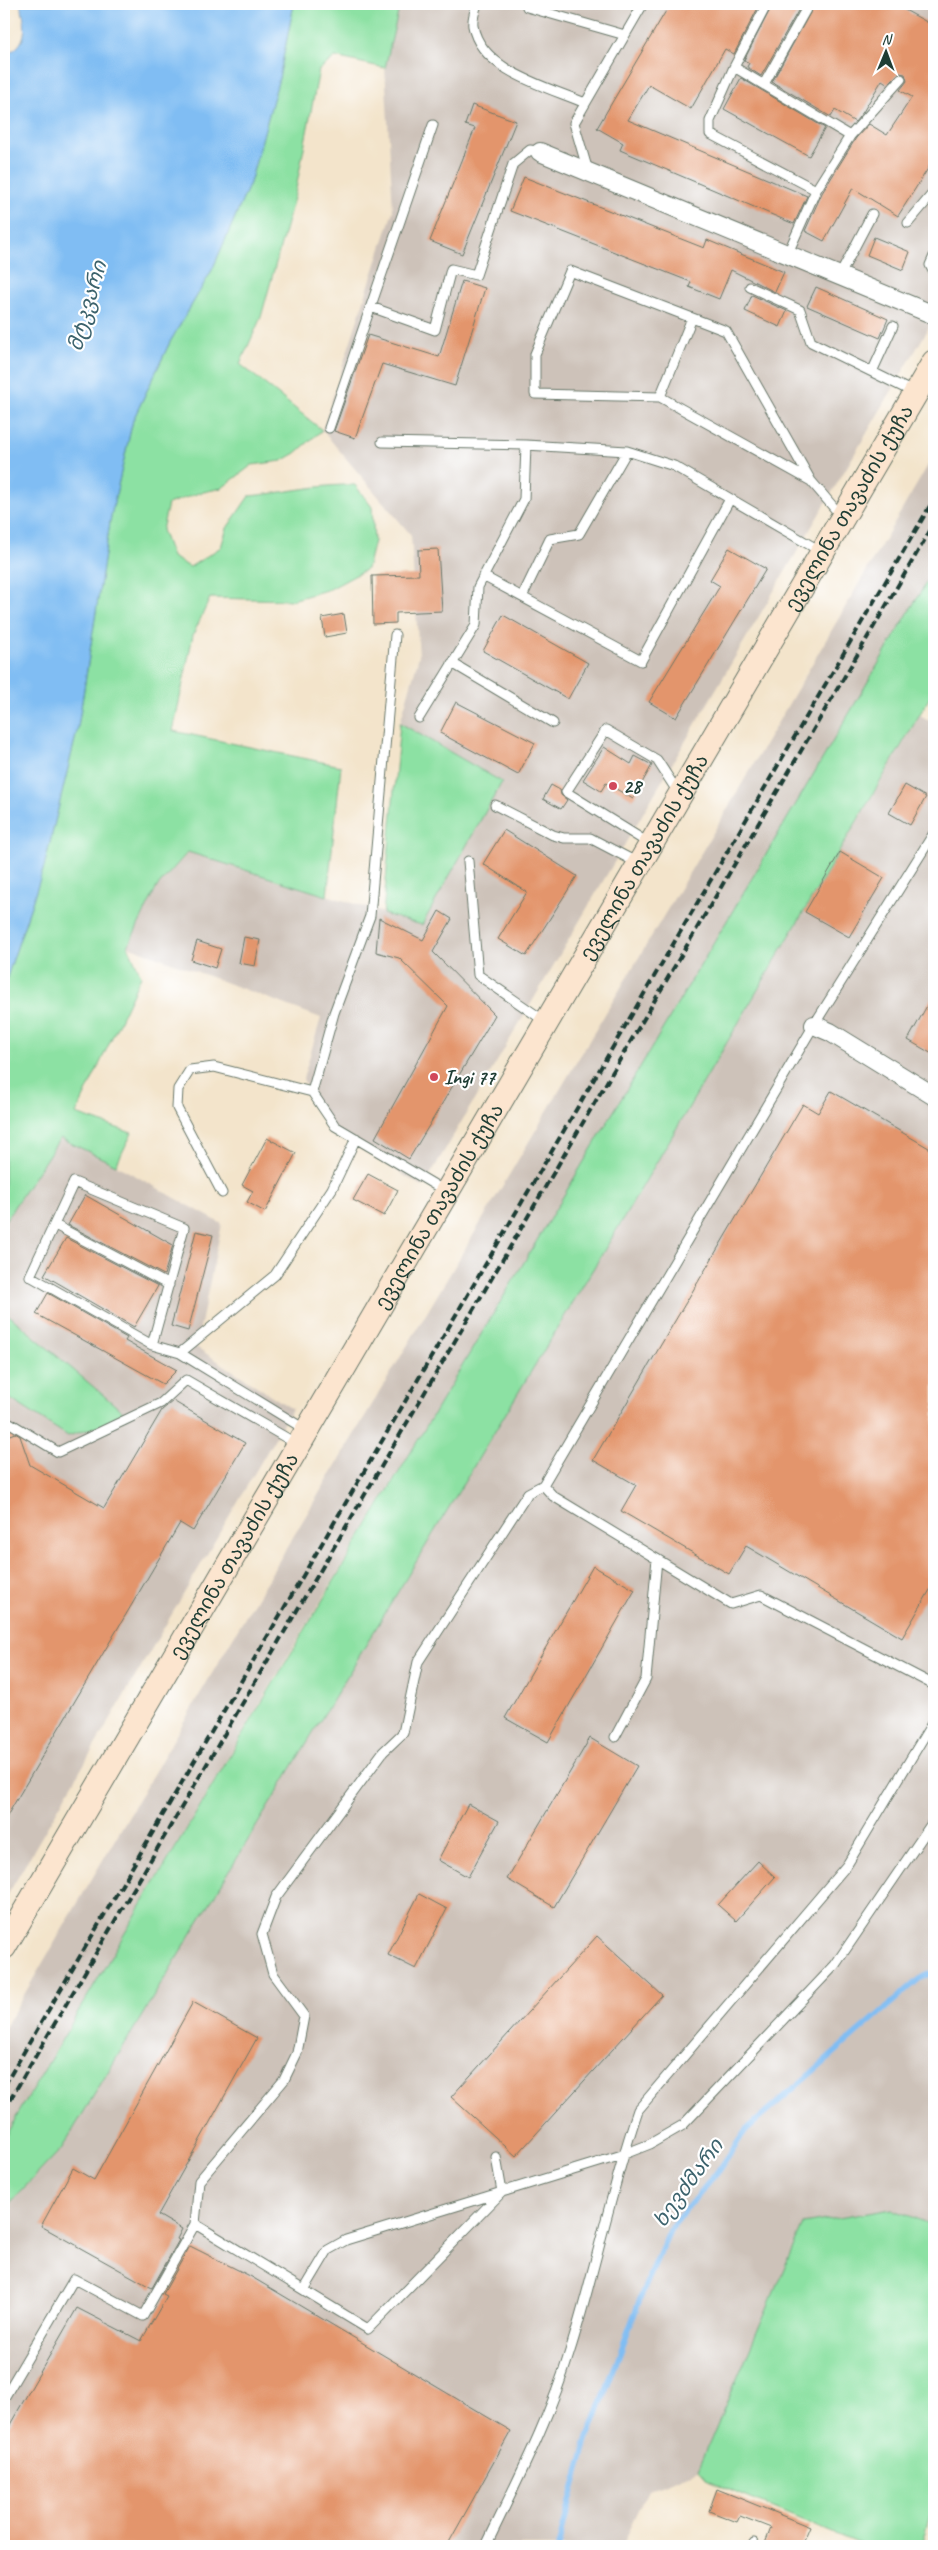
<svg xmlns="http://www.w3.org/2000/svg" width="938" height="2550" viewBox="0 0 938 2550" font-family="Caveat,'Noto Sans Georgian',sans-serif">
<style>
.industrial{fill:#cdc2b9}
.green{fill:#8ce1a3;stroke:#568f6c}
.water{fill:#80bdf3;stroke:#507d94}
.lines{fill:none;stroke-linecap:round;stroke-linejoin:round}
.stream{stroke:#80bdf3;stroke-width:5.5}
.building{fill:#e3956c}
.service-casing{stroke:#697769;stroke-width:11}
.minor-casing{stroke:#697769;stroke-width:20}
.secondary-casing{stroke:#697769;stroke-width:26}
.service{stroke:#fff;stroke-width:9}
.minor{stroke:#fff;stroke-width:18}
.secondary{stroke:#fce5cf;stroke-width:24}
.rail{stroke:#1f3d34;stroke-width:4;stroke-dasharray:8 4;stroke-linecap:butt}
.poi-dot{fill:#d1495b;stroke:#fff;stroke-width:2}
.labels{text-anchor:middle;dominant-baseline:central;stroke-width:4.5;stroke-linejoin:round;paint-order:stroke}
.street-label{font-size:20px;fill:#1f3d34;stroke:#fff}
.poi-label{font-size:20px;font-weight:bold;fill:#1f3d34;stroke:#fff;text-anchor:start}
.water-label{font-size:21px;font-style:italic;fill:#3c636d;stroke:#fff}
</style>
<rect width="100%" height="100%" fill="#fff"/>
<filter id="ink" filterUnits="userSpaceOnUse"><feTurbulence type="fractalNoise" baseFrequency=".02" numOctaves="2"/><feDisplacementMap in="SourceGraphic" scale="10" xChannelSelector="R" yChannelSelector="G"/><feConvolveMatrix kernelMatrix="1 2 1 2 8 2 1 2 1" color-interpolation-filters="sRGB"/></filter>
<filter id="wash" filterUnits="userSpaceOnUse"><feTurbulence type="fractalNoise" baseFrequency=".0096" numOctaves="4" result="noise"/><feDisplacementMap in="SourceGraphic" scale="20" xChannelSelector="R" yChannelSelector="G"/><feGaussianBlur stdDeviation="1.12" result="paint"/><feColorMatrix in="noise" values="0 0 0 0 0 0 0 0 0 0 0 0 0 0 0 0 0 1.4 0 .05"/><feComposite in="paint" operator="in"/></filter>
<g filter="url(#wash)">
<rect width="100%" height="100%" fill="#f3e4cb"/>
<path class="industrial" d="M394,4h540v315l-511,868 -95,-58 -25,-50 18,-61 -193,-72 29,-59 32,-35 233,73 79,-143 -101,-59 19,-67 -8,-121 -89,-105 71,-219 -8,-143z
M934,455v114l-292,498 -350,582 -288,489v-109l227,-388 491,-823z
M920,715l14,8v1503l-42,-17 -89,15 -105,246 -50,20 -27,56h-617v-337l58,-61 563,-932z
M60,1138l56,27 106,59 -26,123 96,62 -288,492v-506l64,41 61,-19 -125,-106v-89z"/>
<path class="green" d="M294,4h106l-15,64 -50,-11 -16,13 -24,124 -34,123 -21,47 82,66 -26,23 -14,8 -30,4 -30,23 -23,5 -31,11 -6,26 10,27 18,10 31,-20 6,-19 22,-32c35,-3 71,-12 106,-11l17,22 2,34 -7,28 -37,20 -38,11 -82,-2 -17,37 -20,96 168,35 -14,130 -139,-44 -31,35 -29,59 13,30 -65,138 56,19 -16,32 -56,-27 -56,84v-236l40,-119 34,-140 33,-211 22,-96 37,-78 42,-72 38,-87 29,-105z
M934,569v121l-309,526 -563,932 -58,61v-71c308,-524 623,-1044 930,-1569z
M400,723l102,59 -80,143 -39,-11z
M4,1311l125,106 -61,19 -64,-41z
M892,2209l42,17v290l-4,-1 -9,31h-57l-156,-65 -10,-11 105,-246z"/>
<path class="water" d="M20,4h274l-15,74 -29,105 -38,87 -42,72 -37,78 -22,96 -33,211 -34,140 -40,119v-932c25,-7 23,-29 16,-50z"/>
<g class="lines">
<path class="stream" d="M558,2546l28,-103 59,-157 27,-60 46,-55 28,-41 173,-151 15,-7"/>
</g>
<g id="blocks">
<path class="building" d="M670,4h90l-26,50 -9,-5 -34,60 -42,-24 -21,35 179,76 -13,28 -174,-74 3,-7 -26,-15z
M773,4h29l-41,72 -14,-9 2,-4 -5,-3z
M815,4h79l40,22v133l-36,57 -45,-28 -29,53 -19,-10 17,-38 34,-55 13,-14 18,11 25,-38 -12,-7 7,-9 -2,-7 -6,-1 -11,11 -6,-4 -19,32 -8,10 -20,-12 -4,7 -59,-35z
M741,78l84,50 -16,28 -85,-47z
M472,105l44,16 -54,133 -32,-13 45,-113 -10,-3z
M524,177l180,71 3,-8 77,32 -9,20 -44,-22 -12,29 -30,-12 2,-5 -181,-71z
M874,237l36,15 -7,18 -36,-15z
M462,281l23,7 -30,98 -73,-22 -27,74 -21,-7 34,-96 71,22z
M816,287l72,32 -8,19 -73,-32z
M752,295l35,16 -7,16 -35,-16z
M729,548l37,21 -90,149 -27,-16 71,-116 -10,-6z
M438,549l4,62 -46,2v10l-23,1 -1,-48 47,-1 -1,-25z
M344,614l3,19 -22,4 -3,-19z
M503,615l85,48 -20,36 -85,-48z
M456,702l79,41 -17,32 -78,-42z
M604,747l27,17 4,-8 17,9 -19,34 -27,-16 -5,8 -18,-11z
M551,785l9,5 1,5 6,5 -6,9 -18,-10z
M905,785l21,12 -16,28 -21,-12z
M504,830l73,46 -51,80 -28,-17 29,-47 -44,-28z
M840,852l44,26 -35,59 -44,-25z
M439,911l13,8 -19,33 62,63 -86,144 -34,-21 73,-132 -49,-48 -23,-6 3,-34 44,22z
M244,937l16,3 -5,26 -16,-3z
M197,941l24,8 -6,19 -24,-8z
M934,993v62l-26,-15z
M831,1091l103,60v432l-32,55 -156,-92 -17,28 -108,-63 15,-26 -43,-25 210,-356 15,9z
M267,1138l29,15 -31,59 -18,-10 6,-11 -11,-6z
M368,1174l30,16 -14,26 -31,-16z
M85,1195l88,50 -9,30 -96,-50z
M196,1231l17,4 -25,96 -17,-5z
M66,1238l92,48 -24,41 -90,-52z
M48,1293l79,45 -2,3 52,29 -14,14 -127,-70z
M173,1401l72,42 -52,88 -13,-8 -176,298v-384l11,-4 5,3 10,29 74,43 58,-98z
M593,1566l42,24 -87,152 -43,-24z
M590,1738l47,28 -83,141 -47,-28z
M468,1804l31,17 -31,56 -30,-17z
M758,1861l17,16 -39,44 -18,-16z
M419,1894l28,15 -31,60 -28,-14z
M597,1936l65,59 -146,161 -65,-59z
M193,2002l64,36 -99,177 24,14 -5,10 2,1 -27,48 -111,-62 32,-58 21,12z
M190,2246l60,30 261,155 -64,115h-443v-111l73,-127 64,33 26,-45 -4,-2z
M717,2489l93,38 -8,19h-38l7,-18 -31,-12 -3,6 -28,-11z"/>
</g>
</g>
<g filter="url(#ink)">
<use href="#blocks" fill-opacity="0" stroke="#697769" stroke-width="1"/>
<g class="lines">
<defs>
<path id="service" d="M477,4c-2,6 -5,16 -4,22 8,45 75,61 112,77
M528,4l-1,3 98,28
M767,4l-33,63 116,69 -34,54 -28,63
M927,4l7,4
M734,67l-24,54v13l106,56
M764,84l45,-80
M850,136l51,-57
M588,171l-14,-48 69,-119
M908,223l26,-31
M934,256l-4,9 4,8
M840,275l32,-61
M750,287l50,23 11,32 104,51
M371,307l64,23 16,-61 25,6 37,-111 17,-14 10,2
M872,372l21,-46
M660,397l32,-79
M329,428l104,-303
M382,442l144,3
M811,481l-151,-84 -125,-3v-40l35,-83 156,60 85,150 31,36
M483,576l158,85 89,-162
M522,597l28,-58 29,-5 48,-83
M452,663l101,60
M419,718l57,-93 2,-38 46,-88 2,-54 101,6 47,15 148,86
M495,805l58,30 11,3h26l48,25
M650,844l-84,-52 40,-62 51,30 22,34
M468,861l10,114 68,47
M312,1092l22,-79 36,-97 25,-281
M222,1193l-45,-85 1,-19 12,-19 24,-3 98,25 23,34 110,65
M55,1225l114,60
M152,1345l32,-117 -110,-46 -44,94 122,69 28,8 126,77
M180,1353l95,-78 57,-86 24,-51
M4,1425l6,-2 48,29 103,-49 25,-23 111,64
M543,1485l10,11 178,108 30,-9 173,90
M615,1737l31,-58 11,-120
M195,2224l173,105 134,-137 120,-37 28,-11 33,-19 152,-160 99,-145
M304,2290l24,-40 18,-10 156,-48 -6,-35
M4,2398l70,-119 69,37 52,-92 4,-43 85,-101 13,-27 7,-37 -31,-42 -11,-40 14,-37 107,-145 20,-19 15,-71 110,-169 15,-8 271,-460 120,-192
M486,2546c30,-63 64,-128 84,-195 25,-80 41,-162 68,-241l209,-245 87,-145
M752,2546l2,-3"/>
<path id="minor" d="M540,152l394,163
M814,1025l16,7 104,64"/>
<g id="secondary">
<path id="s1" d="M4,1947l930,-1585"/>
</g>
</defs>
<use href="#service" class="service-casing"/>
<use href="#minor" class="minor-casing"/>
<use href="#secondary" class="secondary-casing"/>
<use href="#service" class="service"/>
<use href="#minor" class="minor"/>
<use href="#secondary" class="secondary"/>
<path class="rail" d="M4,2086l930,-1587
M4,2110l930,-1586"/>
</g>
</g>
<g class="poi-dot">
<circle cx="613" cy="786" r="5"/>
<circle cx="434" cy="1077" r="5"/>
</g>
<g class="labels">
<g class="street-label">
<text stroke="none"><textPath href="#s1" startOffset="1669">ეველინა თავაძის ქუჩა</textPath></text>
<text stroke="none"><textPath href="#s1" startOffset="1264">ეველინა თავაძის ქუჩა</textPath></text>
<text stroke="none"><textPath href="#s1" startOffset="859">ეველინა თავაძის ქუჩა</textPath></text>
<text stroke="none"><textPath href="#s1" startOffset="454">ეველინა თავაძის ქუჩა</textPath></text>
</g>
<g class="poi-label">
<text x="623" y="786">28</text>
<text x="444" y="1077">Ingi 77</text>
</g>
<g class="water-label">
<text transform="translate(87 306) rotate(-74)">მტკვარი</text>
<text transform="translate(688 2183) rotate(-54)">ხევძმარი</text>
</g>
</g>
<rect width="938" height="2550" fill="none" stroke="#fff" stroke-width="20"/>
<g transform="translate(886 52) rotate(1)" stroke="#ffffff" stroke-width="4" paint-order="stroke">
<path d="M0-4L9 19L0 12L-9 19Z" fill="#1f3d34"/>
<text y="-8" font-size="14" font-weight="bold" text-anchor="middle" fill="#1f3d34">N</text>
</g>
</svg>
